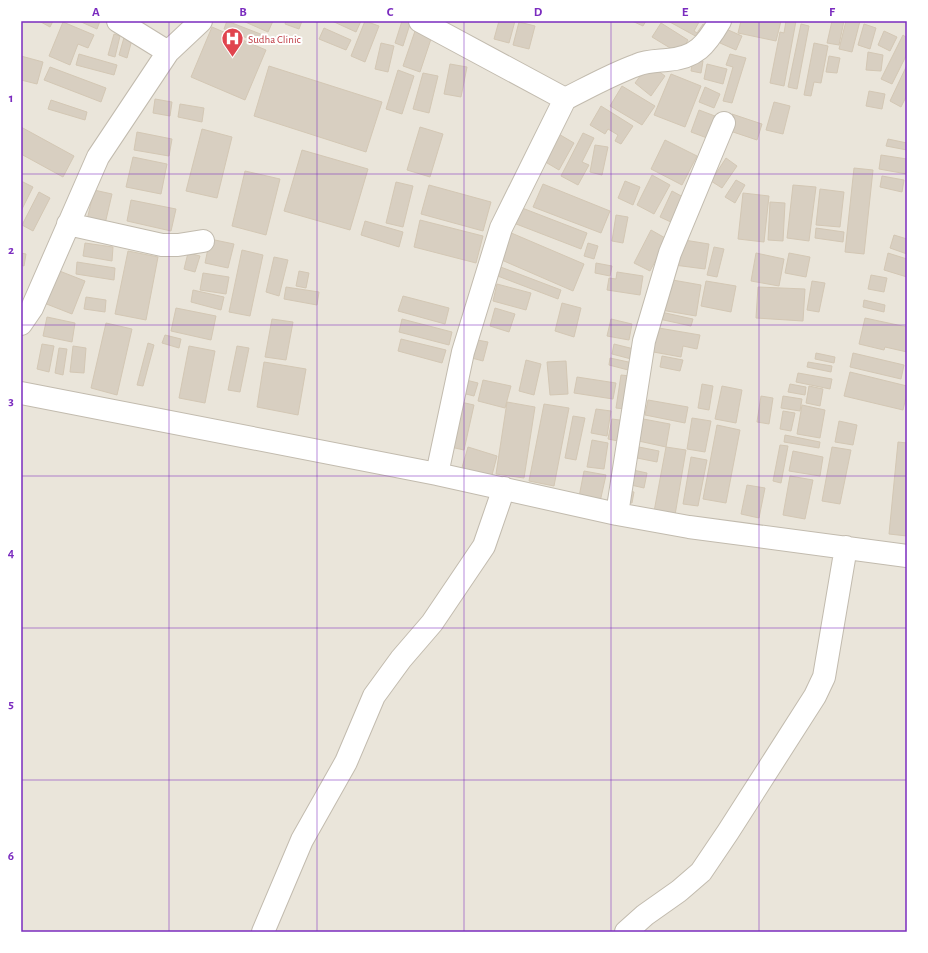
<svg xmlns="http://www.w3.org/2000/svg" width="928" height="953" viewBox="0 0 928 953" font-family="'Alegreya Sans',sans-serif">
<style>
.residential{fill:#eae5da}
.building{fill:#d8cfc1;stroke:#d3c7b4}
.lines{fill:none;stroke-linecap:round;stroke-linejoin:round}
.minor-casing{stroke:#c2bbae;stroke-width:24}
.minor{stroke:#fff;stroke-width:22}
.grid{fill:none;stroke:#7b2cbf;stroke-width:1;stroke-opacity:0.55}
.labels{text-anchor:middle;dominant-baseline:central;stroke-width:4;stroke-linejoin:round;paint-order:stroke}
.health-label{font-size:11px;fill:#be3a42;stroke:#fff;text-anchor:start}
.neatline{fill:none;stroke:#7b2cbf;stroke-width:1.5}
.grid-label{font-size:13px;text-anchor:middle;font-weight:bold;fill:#7b2cbf}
</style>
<rect width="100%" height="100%" fill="#f6f3ec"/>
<path class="residential" d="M21,21h886v911h-886z"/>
<path class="building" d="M39,21h14l-3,6z
M79,21h21l-3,8z
M227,21l36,14 -3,8 -36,-14z
M243,21h30l-5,11z
M286,21h16l-3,8 -14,-5z
M332,21h29l-5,11z
M365,21l14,5 -14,36 -14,-6z
M402,21h9l-8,25 -8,-3z
M499,21h16l-6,22 -15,-4z
M632,21h14l-3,5z
M668,21h29l2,1 -5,9 3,2 6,-9 3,2 -7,12z
M741,21h40l-5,20 -38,-8z
M786,21h10l-12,65 -14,-3 10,-51 4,1z
M832,21h12l-5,24 -12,-2z
M846,21h14l-8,31 -13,-3z
M63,22l31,13 -6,13 -10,-4 -8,21 -21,-9z
M519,22l16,4 -6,23 -16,-4z
M661,23l27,17 -8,14 -28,-17z
M801,24l8,2 -12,63 -9,-2z
M864,24l12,4 -6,21 -12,-4z
M212,27l54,23 -21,50 -54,-23z
M324,28l27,12 -5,10 -27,-11z
M726,29l16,7 -6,14 -16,-7z
M415,31l17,5 -12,36 -17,-6z
M884,31l13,6 -7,14 -12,-6z
M114,34l6,2 -5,21 -7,-2z
M125,34l8,2 -6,22 -8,-3z
M903,35l4,3v16l-15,30 -11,-5z
M381,43l13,3 -6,26 -13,-3z
M814,43l14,3 -7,37 -7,-1 -3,14 -7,-1z
M868,52l15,3 -2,16 -15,-1z
M79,54l38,11 -3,10 -38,-10z
M730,54l16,4 -14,45 -9,-2 10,-34 -7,-2z
M21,56l22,6 -6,22 -16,-4z
M829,56l11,2 -3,15 -11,-1z
M693,59l10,2 -2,12 -10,-2z
M450,64l17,3 -6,30 -17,-3z
M649,64l16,12 -14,20 -16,-13z
M707,64l20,5 -4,15 -19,-5z
M907,65v30l-6,12 -11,-6z
M269,66l113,36 -16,50 -112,-36z
M50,67l56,21 -5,14 -57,-22z
M398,70l16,6 -12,38 -16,-5z
M423,73l15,3 -9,37 -16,-4z
M671,74l30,12 -16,41 -31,-12z
M622,86l33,20 -13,19 -32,-19z
M705,87l15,7 -6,14 -15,-6z
M869,91l16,3 -3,15 -16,-3z
M155,99l17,3 -2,14 -17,-3z
M51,100l36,12 -2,8 -37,-11z
M774,102l16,4 -7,28 -17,-4z
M180,104l24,4 -2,14 -24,-5z
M601,106l32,20 -12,18 -6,-3 3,-6 -10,-6 -3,5 -15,-9z
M699,110l16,6 -8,22 -16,-6z
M732,114l30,10 -5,16 -30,-10z
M21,127l53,29 -11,21 -42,-23z
M420,127l23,7 -13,43 -23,-7z
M202,129l30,8 -15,61 -31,-7z
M137,132l35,7 -3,17 -35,-6z
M557,133l17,10 -15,27 -17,-10z
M583,133l11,5 -12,24 7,3 -11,20 -17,-9z
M888,139l19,4v7l-21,-4z
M665,140l32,16 -15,29 -31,-16z
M595,145l13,2 -6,28 -12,-3z
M302,150l66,19 -18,61 -66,-19z
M881,155l26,4v15l-28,-5z
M133,157l34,7 -6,30 -35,-7z
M726,158l11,8 -15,22 -11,-7z
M854,168l19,2 -9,84 -19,-2z
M245,171l35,8 -14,56 -34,-9z
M652,175l18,10 -16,29 -17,-9z
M882,176l22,4 -2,12 -22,-5z
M736,180l9,5 -10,18 -10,-6z
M21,181l12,6 -12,24z
M625,181l15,6 -7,18 -15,-7z
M396,182l17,4 -10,41 -17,-4z
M543,184l67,27 -9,22 -68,-26z
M429,185l62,17 -8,29 -62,-17z
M793,185l23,2 -7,54 -22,-3z
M820,189l24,3 -4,35 -24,-2z
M94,190l18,4 -7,30 -18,-4z
M672,191l13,7 -12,25 -13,-6z
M39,192l11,6 -17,33 -11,-6z
M743,193l26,3 -5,46 -26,-3z
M131,200l45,9 -5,22 -44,-10z
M770,202l15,1 -2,38 -15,-1z
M517,206l70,27 -6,16 -70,-27z
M616,215l12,2 -5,26 -11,-2z
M420,220l63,16 -7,27 -62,-16z
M365,221l38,11 -4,15 -38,-12z
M816,228l28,4 -1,10 -28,-4z
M651,230l16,9 -17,32 -16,-8z
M509,232l75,32 -11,27 -76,-33z
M894,235l13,4v15l-17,-6z
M210,239l24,5 -6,24 -23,-5z
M678,239l31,5 -4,25 -31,-4z
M85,243l28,4 -1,14 -29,-5z
M588,243l10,3 -4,13 -10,-3z
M714,247l10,2 -7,28 -10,-2z
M242,250l21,5 -13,61 -21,-4z
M128,251l30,6 -12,63 -31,-6z
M21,253l5,1 -2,12 -3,-1z
M188,253l12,3 -5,16 -11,-3z
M756,253l28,6 -5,27 -28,-5z
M789,253l21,4 -4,20 -21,-4z
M888,253l19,6v18l-23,-7z
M274,257l14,3 -9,36 -13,-4z
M77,262l38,6 -1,12 -38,-6z
M596,263l16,3 -2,10 -15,-3z
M498,266l63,24 -3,9 -63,-24z
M57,270l28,11 -13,33 -28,-11z
M299,271l10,2 -3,15 -10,-2z
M617,272l26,4 -3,19 -33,-5 2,-12 7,1z
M203,273l26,4 -3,17 -26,-4z
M871,275l16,3 -3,14 -16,-3z
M667,279l34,6 -5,31 -35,-6z
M706,281l30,5 -5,26 -30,-6z
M812,281l13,2 -6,29 -12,-2z
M497,284l34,9 -5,17 -33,-9z
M286,287l33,5 -2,13 -33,-6z
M758,287l47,2 -2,32 -47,-3z
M193,290l31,7 -3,13 -30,-8z
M403,296l46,12 -4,16 -47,-13z
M86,297l20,3 -1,12 -21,-3z
M864,300l21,5 -1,7 -21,-5z
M562,303l19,5 -7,29 -19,-6z
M176,308l40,8 -5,24 -40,-9z
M495,308l20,6 -6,18 -19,-6z
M661,312l32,7 -2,7 -32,-7z
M47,317l28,6 -3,19 -29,-6z
M865,318l42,9v25l-22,-5 -1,3 -25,-6z
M272,319l21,3 -7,38 -21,-3z
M402,319l50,13 -3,13 -50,-13z
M611,319l21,5 -3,16 -22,-4z
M106,323l26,6 -15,66 -26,-7z
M653,327l47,8 -3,14 -14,-3 -2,11 -33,-6z
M165,335l16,4 -2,9 -17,-5z
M401,339l45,11 -4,13 -44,-12z
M472,339l16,3 -5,19 -15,-4z
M148,343l6,2 -11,41 -6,-1z
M42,344l12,2 -5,26 -12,-3z
M614,344l24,6 -3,10 -23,-6z
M73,346l13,2 -2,25 -14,-1z
M189,346l26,5 -10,52 -26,-5z
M237,346l12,2 -9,44 -12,-2z
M59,348l8,1 -4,26 -8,-2z
M816,353l19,4 -1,6 -19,-4z
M853,353l51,12 -3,14 -51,-12z
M662,356l21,4 -3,11 -20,-4z
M610,358l23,5 -1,8 -23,-6z
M526,360l15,4 -7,31 -15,-4z
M566,361l2,33 -18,1 -3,-33z
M264,362l42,7 -8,46 -41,-8z
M808,362l24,4 -1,6 -24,-5z
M850,372l57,14v7l-4,17 -59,-14z
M798,373l34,6 -2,10 -34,-7z
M621,375l9,1 -5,33 -9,-1z
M577,377l39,6 -3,16 -39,-6z
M462,379l16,4 -4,13 -16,-4z
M483,380l28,6 -6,22 -27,-7z
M702,384l11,2 -4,24 -11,-2z
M790,384l16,3 -1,8 -17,-3z
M722,386l20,4 -6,33 -21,-4z
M809,386l14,3 -3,17 -14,-3z
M761,396l12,2 -4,26 -12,-2z
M783,396l19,3 -2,12 -19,-3z
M648,400l40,7 -3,16 -40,-8z
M456,401l18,4 -10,45 -18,-4z
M507,402l28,5 -11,71 -28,-4z
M544,404l25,4 -15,78 -25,-5z
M802,405l23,5 -5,28 -23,-4z
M596,409l15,2 -4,25 -16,-3z
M783,411l12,2 -4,18 -11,-2z
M573,416l12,2 -9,42 -11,-2z
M638,418l32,6 -4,23 -32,-7z
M692,418l19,3 -6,31 -18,-3z
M612,419l15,2 -4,21 -15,-3z
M839,421l18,4 -4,20 -18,-3z
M717,425l23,5 -14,73 -23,-4z
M785,435l35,7 -1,6 -35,-6z
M592,440l16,3 -4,26 -17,-2z
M898,442l9,1v93l-18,-2z
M780,445l8,1 -7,37 -8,-2z
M468,447l29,9 -6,23 -30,-8z
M639,447l20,4 -2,11 -20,-4z
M666,447l20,3 -12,71 -21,-4z
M832,447l19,3 -11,54 -18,-3z
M793,451l30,6 -3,19 -31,-5z
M691,457l16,3 -9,46 -15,-2z
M633,470l14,3 -3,15 -13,-3z
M584,471l22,4 -6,27 -21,-5z
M790,476l23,4 -8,39 -22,-4z
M747,485l18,3 -6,30 -18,-4z
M629,491l5,1 -2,11h-4z"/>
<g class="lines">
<defs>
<path id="minor" d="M118,21l50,31
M420,21l145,78 -64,129 -38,124 -26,122
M565,99c24,-12 47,-25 72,-34 9,-4 20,-4 30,-5 29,-2 39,-15 53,-39
M68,224l94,21h16l25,-4
M21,324l11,-16 66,-151 70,-105 33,-31
M21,393l416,81 180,40 72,13 218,29
M617,514l27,-173 26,-88 54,-130
M263,932l39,-92 44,-78 28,-66 27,-37 31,-36 52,-77 20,-58
M626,932l19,-17 34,-24 22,-19 27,-40 87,-136 9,-19 22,-130"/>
</defs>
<use href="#minor" class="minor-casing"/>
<use href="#minor" class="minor"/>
</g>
<path class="grid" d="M169,21v911M317,21v911M464,21v911M611,21v911M759,21v911M21,174h886M21,325h886M21,476h886M21,628h886M21,780h886"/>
<defs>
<symbol id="hospital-pin" viewBox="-11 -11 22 30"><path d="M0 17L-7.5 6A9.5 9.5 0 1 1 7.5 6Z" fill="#e0444e" stroke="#fff"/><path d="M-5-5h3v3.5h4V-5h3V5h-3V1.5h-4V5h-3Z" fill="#fff"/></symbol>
</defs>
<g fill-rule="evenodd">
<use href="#hospital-pin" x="220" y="26" width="25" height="34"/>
</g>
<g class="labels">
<g class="health-label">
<text x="248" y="39">Sudha Clinic</text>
</g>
</g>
<rect width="928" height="953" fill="none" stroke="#ffffff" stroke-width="44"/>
<rect x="22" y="22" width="884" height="909" class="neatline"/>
<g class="grid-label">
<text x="96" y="16">A</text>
<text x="243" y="16">B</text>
<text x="390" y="16">C</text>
<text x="538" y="16">D</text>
<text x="685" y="16">E</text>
<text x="832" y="16">F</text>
<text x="11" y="102">1</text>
<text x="11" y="254">2</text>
<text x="11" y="405">3</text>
<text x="11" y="557">4</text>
<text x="11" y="708">5</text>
<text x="11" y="860">6</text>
</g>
</svg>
